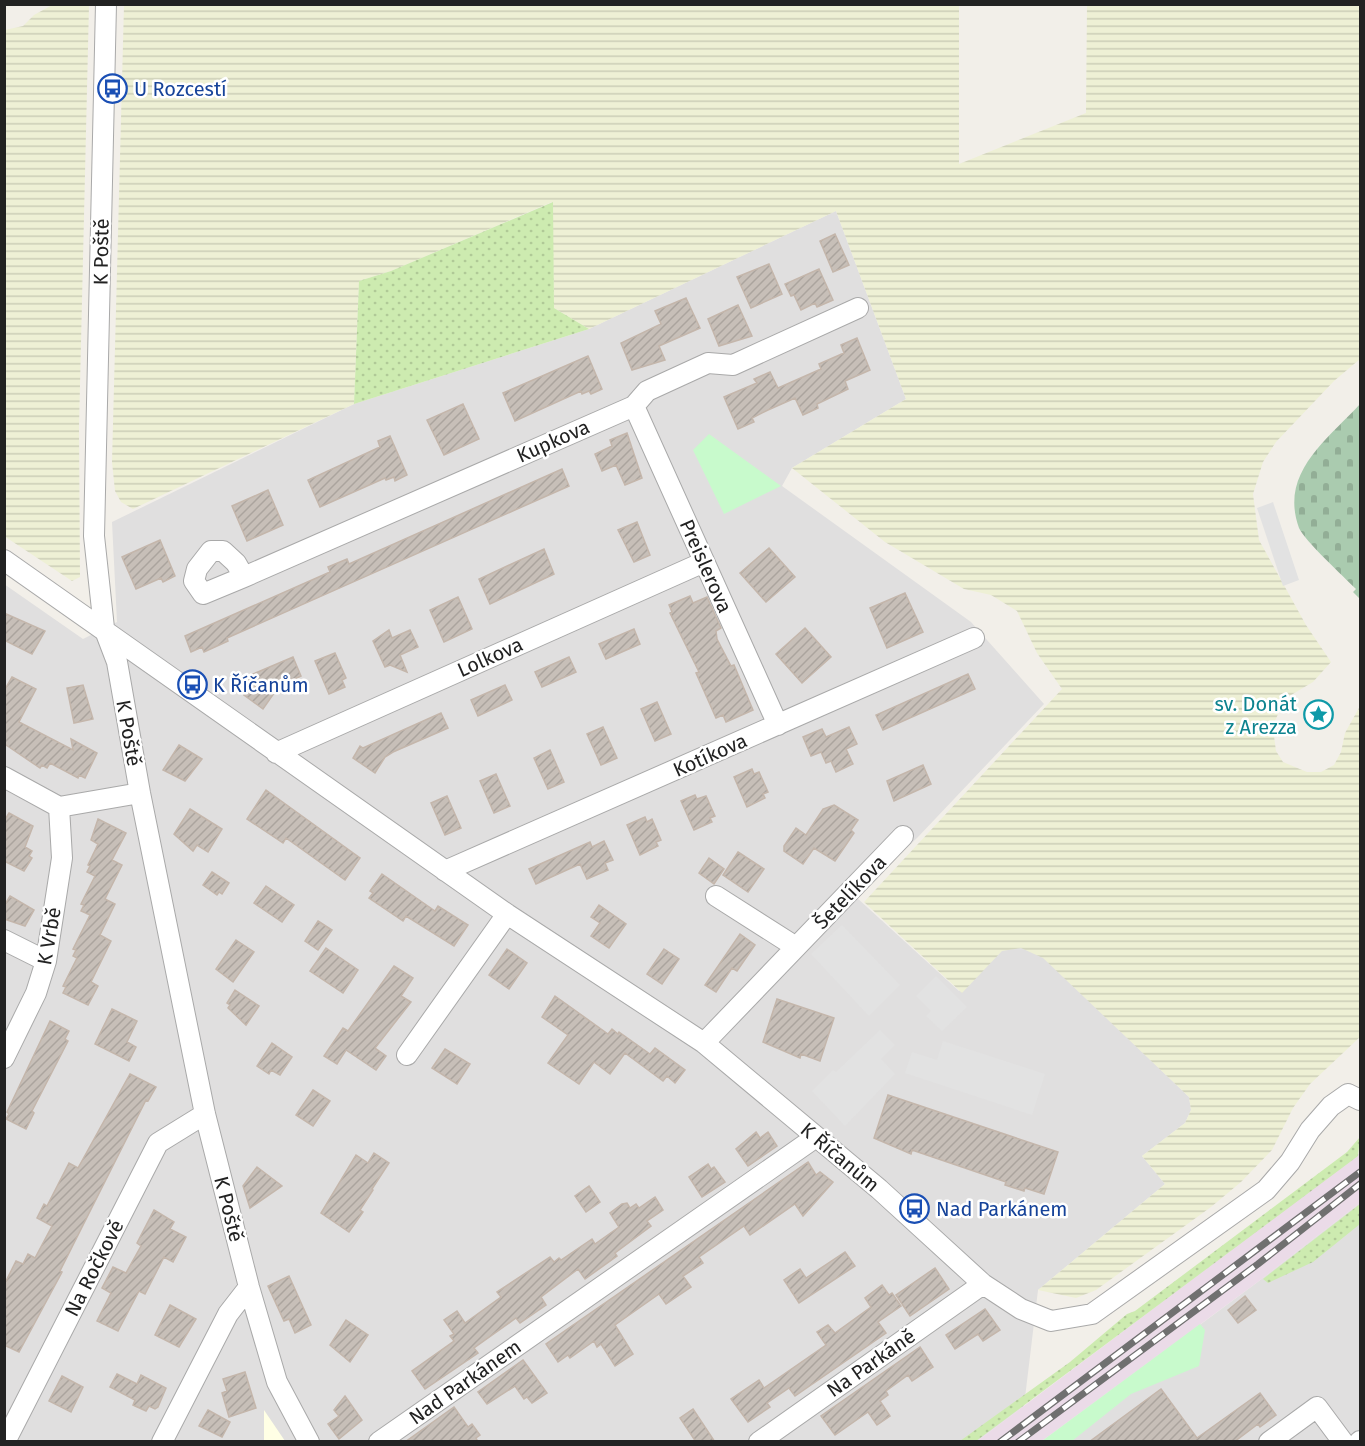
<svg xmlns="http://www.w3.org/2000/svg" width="1365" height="1446" viewBox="0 0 1365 1446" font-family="'Fira Sans',sans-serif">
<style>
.residential{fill:#e0dfdf}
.education{fill:#ffffe5}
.railway{fill:#ebdbe8}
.farmland{fill:url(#farmland-rules)}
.grass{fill:url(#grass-dots)}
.cemetery{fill:url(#cemetery-stones)}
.park{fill:#c8facc}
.parking{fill:#e2e2e2}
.building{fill:url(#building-hatch);stroke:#c4b6ab;stroke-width:1.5}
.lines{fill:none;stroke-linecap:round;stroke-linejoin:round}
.minor-casing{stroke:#a9a9a9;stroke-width:22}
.minor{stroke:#fff;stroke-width:20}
.rail-casing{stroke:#707070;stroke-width:7}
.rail{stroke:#fff;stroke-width:4.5;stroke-dasharray:14;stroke-linecap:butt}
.labels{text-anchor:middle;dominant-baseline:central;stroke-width:5;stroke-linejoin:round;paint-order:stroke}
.transit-label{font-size:20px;fill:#164399;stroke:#fff;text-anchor:start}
.street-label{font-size:20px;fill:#222;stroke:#fff}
.culture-label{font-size:20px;fill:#0d838f;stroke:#fff;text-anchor:end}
</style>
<defs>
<pattern id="farmland-rules" width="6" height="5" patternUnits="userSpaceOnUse" patternTransform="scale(1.5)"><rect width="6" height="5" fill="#eef0d5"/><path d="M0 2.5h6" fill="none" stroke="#ccceb7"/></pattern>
<pattern id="grass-dots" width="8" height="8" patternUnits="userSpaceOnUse" patternTransform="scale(1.5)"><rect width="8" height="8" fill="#cdebb0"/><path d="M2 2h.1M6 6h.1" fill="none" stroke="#b0c997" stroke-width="1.8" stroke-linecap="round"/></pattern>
<pattern id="cemetery-stones" width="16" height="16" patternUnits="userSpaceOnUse" patternTransform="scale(1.5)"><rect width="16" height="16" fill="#aacbaf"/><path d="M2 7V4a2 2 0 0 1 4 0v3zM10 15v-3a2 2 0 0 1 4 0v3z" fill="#92ae96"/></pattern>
<pattern id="building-hatch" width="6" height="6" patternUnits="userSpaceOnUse" patternTransform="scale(1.5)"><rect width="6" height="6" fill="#c7bfb8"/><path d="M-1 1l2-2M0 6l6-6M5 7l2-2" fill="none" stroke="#aba49e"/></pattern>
</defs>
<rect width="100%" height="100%" fill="#f2efe9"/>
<path class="residential" d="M836,211l70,188 -114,69 -10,18 189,136 73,82 -126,133 -62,60 103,94 59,-59 171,165 2,13 -6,13 -43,33 23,28 -127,106 -14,116 -48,36 -971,-1 -1,-857 79,55 34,-17 -5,-100 242,-118 235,-75z
M1360,1203v238l-318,1 213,-158z"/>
<path class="education" d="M264,1410l21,31h-21z"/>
<path class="railway" d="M1360,1153v50l-105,81 -213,157 -66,1z"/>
<path class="farmland" d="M54,4l35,1 -10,423 1,149 -8,4 -68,-45 1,-506 18,-4 11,-11z
M124,5h835v159l127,-51 1,-108h273v354l-26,22 -58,61 -13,20 -10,32 6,46 47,85 25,37 -18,20 -27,16 -7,14 -5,11v13l2,15 7,11 24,10h14l13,-7 7,-13 4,-19 15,-27v331l-50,47 -17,24 -21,42 -31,32 -30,25 -115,83 -20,8 -38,-8 127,-106 -23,-28 43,-33 6,-13 -2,-13 -146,-139 -22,-10 -19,3 -40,42 -98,-91 198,-213 -25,-36 -20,-42 -26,-16 -27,-6 -79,-47 -93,-74 114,-69 -70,-188 -247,118 -35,-21 -2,-106 -161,69 -32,10 -5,123 -221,105 -12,-7 -6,-11 -3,-29z"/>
<path class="grass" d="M553,202l1,106 35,21 -235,75 5,-123 32,-10z
M1360,1137l-2,19 -382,285h-16l110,-79 57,-48 8,-3 212,-159z
M1360,1204v20l-47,38 -45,21 -5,-4z"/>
<path class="cemetery" d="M1360,404v192l-1,2 -6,-6 3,-3c-12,-12 -52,-49 -57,-61 -20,-55 28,-88 61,-124z"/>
<path class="park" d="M709,434l72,52 -57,28 -31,-64z
M1200,1324l5,6 -6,36 -68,28 -59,47h-30z"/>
<path class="parking" d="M1273,502l26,78 -16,6 -26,-78z
M842,925l58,60 -31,31 -58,-62z
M936,976l31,31 -25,24 -16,-15 5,-5 -15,-15z
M880,1030l15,15 -14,14 14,15 -50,52 -33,-35 21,-21 3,2z
M943,1041l102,33 -13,41 -127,-42 7,-21 25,8z"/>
<path class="building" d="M835,234l14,31 -16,7 -13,-31z
M769,264l13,30 -31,14 -14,-31z
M819,269l14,31 -16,7 -2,-4 -14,7 -7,-15 -3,1 -6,-12z
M686,298l14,30 -41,18 6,14 -33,10 -11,-27 40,-19 -6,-13z
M738,305l14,31 -33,10 -11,-27z
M857,338l13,32 -25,11 3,8 -31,15 1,4 -15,7 -8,-17 -27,12 -16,8 2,4 -16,7 -14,-32 33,-14 -3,-4 16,-7 8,16 43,-19 -2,-5 25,-11 -3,-8z
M588,356l14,33 -11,5 -2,-3 -7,3 -1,-3 -66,30 -12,-28z
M463,404l16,35 -35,16 -17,-35z
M627,433l15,45 -17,7 -9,-20 -14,6 -7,-17 17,-8 -2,-6z
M390,436l17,39 -12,6 -1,-4 -8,3 -1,-2 -65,29 -12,-27 72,-33 -2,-6z
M562,469l7,17 -342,152 1,3 -24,11 -2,-5 -11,5 -6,-16 145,-64 -2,-5 19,-8 2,5z
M268,490l15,35 -36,16 -15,-35z
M637,522l13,33 -16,7 -16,-32z
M160,540l15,36 -12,6 -2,-4 -25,11 -14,-32z
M769,548l26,29 -29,25 -26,-29z
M544,549l10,25 -64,30 -11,-25z
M905,593l18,39 -36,16 -17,-40z
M690,596l3,7 14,-6 14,31 -5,3 1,8 14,27 3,-1 19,45 -27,12 -3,-7 -7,3 -20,-45 3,-1 -29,-59 2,-1 -3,-7z
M458,597l14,32 -28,13 -14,-32z
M4,613l41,18 -13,23 -28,-14z
M805,628l26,29 -29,26 -26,-29z
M634,629l6,15 -34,15 -7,-15z
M389,630l3,8 18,-8 8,17 -18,8 7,17 -17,-7 -5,2 -12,-26z
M335,653l11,25 -4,2 3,7 -16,7 -14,-33z
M293,657l8,19 -22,10 -16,23 -19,-14 6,-8 -4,-10z
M569,657l7,15 -34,15 -7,-15z
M968,674l7,15 -92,41 -7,-15z
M12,677l24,12 -17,33 54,28 -2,-11 26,14 -12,25 -6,-3 -1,3 -28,-15 -3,5 -5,-3 -2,3 -34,-23 -2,4v-58z
M83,685l10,34 -19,4 -7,-35z
M505,685l7,15 -34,16 -7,-16z
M657,702l14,32 -16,7 -14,-32z
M441,713l7,15 -55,24 -8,5 -10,16 -22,-15 7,-12 3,2z
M603,727l14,31 -16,7 -14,-31z
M849,727l8,17 -11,5 7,15 -17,8 -5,-11 -5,2 -5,-11 -10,4 -8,-19 19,-8 4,8z
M179,745l23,14 -17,22 -22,-11z
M550,750l14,32 -16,7 -14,-31z
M923,765l8,19 -37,17 -7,-20z
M752,769l2,5 5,-2 9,20 -5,2 2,4 -18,9 -13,-30z
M496,774l14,32 -16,7 -14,-32z
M266,790l94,68 -15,22 -59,-42 -3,5 -36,-24z
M695,795l2,4 9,-3 9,20 -5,2 2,4 -18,8 -13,-29z
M447,796l14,32 -16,7 -14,-32z
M834,805l24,15 -7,10 3,3 -19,28 -21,-13 -11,16 -19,-13v-5l12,-18 10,7 17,-26z
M190,809l32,20 -14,23 -11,-7 -4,6 -19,-17z
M9,813l24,13 -8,21 7,4 -3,5 3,2 -8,13 -20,-10v-40z
M645,817l2,5 5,-3 9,21 -5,2 2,4 -18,9 -13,-30z
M98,819l28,14 -14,27 10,5 -17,34 10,5 -15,31 11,6 -20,41 7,4 -10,19 -25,-12 3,-6 -3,-1 14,-28 -4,-2 3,-6 -3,-1 17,-34 -9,-4 3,-6 -3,-1 14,-28 -8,-4 3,-6 -2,-1 10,-21 -7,-4z
M604,841l9,19 -8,3 3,7 -21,9 -7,-15 -44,20 -7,-15 61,-27 2,5z
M738,852l26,17 -16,23 -25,-17z
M709,858l15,11 -10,15 -15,-11z
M212,872l17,11 -7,11 -3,-2 -2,3 -14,-10z
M382,874l53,37 3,-5 30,19 -14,21 -48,-30 -3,5 -34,-23 4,-5 -3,-2z
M266,886l28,19 -12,17 -28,-19z
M10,896l24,14 -9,16 -21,-7v-13z
M599,905l27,19 -17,24 -18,-12 9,-13 -9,-6z
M318,921l14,9 -14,20 -13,-9z
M740,934l15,11 -18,26 -5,-3 -16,24 -11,-7z
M236,940l18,12 -21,30 -17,-13z
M326,948l32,22 -15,23 -33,-22z
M507,949l20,14 -18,26 -20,-14z
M664,949l15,10 -17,25 -15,-10z
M394,966l19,12 -12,18 10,6 -36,46 11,8 -10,14 -30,-20 -9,14 -13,-8 19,-28 5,3z
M235,990l24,16 -13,19 -18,-17 2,-3 -3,-2z
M555,996l53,38 4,-5 6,5 1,-2 31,22 5,-6 30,22 -10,13 -8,-7 -4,5 -38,-28 -15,21 -16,-12 -15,22 -31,-21 20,-28 -26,-18z
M777,999l57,19 -14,43 -19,-7 -1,4 -37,-16z
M112,1009l25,12 -10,21 9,5 -7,14 -34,-17z
M50,1021l19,10 -4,8 3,2 -36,70 2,2 -8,16 -20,-10 3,-5 -2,-2z
M272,1043l20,14 -12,18 -9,-5 -2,4 -12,-8z
M445,1049l25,15 -13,20 -25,-16z
M130,1074l26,13 -8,14 -2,-1 -86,171 2,1 -43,80 -15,-7v-60l12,-24 7,3 5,-10 7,4 17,-32 -15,-8 7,-14 3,2 22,-43 9,5z
M313,1090l17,11 -17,25 -17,-11z
M888,1095l170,57 -14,42 -19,-6 -1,3 -19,-6 1,-3 -94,-32 -1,4 -37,-16z
M756,1132l4,6 8,-6 9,14 -29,20 -12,-17z
M374,1153l15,10 -17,26 1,1 -13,20 3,2 -14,20 -28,-19 35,-58 12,8z
M808,1162l8,13 4,-3 13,10 -30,34 -8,-12 -45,31 -6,-9 -45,31 4,6 -20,13 8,11 -25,17 -7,-10 -44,31 18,29 -18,12 -14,-22 -4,3 -3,-6 -24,17 -2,-3 -10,7 -12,-18z
M708,1164l3,5 3,-2 11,15 -23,15 -13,-20z
M257,1167l25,19 -32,22 -7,-22z
M589,1186l11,16 -14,10 -11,-16z
M655,1197l8,13 -16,11 4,5 -36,27 2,3 -32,23 -7,-10 -37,28 5,8 -26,18 -4,-5 -42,30 4,5 -53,36 -13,-18 42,-30 -4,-5 4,-2 -10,-14 13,-9 8,12 36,-26 -4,-5 53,-35 4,5 5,-4 2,2 31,-21 3,5 24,-17 -9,-14 12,-9 5,-1 3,5 6,-4 3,4z
M154,1210l20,12 -4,7 16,8 -13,25 -9,-5 -19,37 -6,-3 -21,40 -21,-10 14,-28 -9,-5 11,-21 13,6 15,-27 -4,-3z
M845,1252l10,14 -56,37 -15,-23 16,-11 6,9z
M935,1268l14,21 -39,27 -14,-21z
M289,1276l22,49 -16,8 -6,-14 -5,2 -16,-35z
M882,1285l7,10 3,-2 9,13 -23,16 8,11 -91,63 -6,-8 -22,15 3,4 -22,15 -17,-23 28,-19 5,8 62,-43 -9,-13 11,-7 7,8 36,-26 -6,-9z
M1245,1296l11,14 -18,13 -10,-13z
M170,1305l26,14 -17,28 -24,-12z
M985,1309l15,21 -17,11 -5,-7 -23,15 -9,-14z
M346,1320l22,15 -18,27 -20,-17z
M920,1347l13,20 -21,14 -4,-6 -22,16 2,4 -8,6 10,15 -13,9 -9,-13 -33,23 -14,-19z
M523,1360l24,33 -15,10 -5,-6 -3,2 -9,-13 -28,18 -9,-12z
M245,1372l11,36 -27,9 -7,-24 5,-2 -4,-12z
M117,1374l20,10 4,-9 25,13 -8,19 -3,2 -6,-3 -3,5 -13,-6 2,-5 -25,-13z
M62,1376l21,11 -12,25 -22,-11z
M1161,1389l36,49 63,-45 16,22 -16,12 -2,-3 -24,18h-145z
M345,1396l17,24 -23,19 -11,-15 11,-8 -5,-6z
M454,1407l14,20 4,-3 8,11 -4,3 2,4h-73z
M693,1409l22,33h-19l-16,-24z
M208,1410l22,12 -8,15 -23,-11z"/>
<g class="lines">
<defs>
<path id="minor" d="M106,4l-12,532 10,92 13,34 23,131 65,321 44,173 28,95 32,60
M634,406l144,319
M4,560l503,354 197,129 175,146 104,95 38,25 30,12 41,-7 174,-124 24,-28 20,-32 21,-24 17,-12 12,6
M244,577l-8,-14 -13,-12h-12l-14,18 -3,12 9,13 41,-17 390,-171 13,-15 61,-28 25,2 125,-57
M276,753l428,-191
M4,777l55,30 81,-14
M445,871l529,-233
M716,896l80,51
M4,940l42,21
M704,1043l199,-207
M407,1055l100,-141
M4,1058l32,-65 10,-32 16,-103 -3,-51
M5,1442l153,-299 47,-29
M162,1442l66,-128 21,-27
M379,1442l437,-305
M759,1442l224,-158
M1269,1442l48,-35 26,35
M1359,1442l1,-1"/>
</defs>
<use href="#minor" class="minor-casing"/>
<use href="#minor" class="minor"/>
<defs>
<path id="rail" d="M1000,1442l360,-270
M1018,1442l240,-178 102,-80"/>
</defs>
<use href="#rail" class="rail-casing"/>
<use href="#rail" class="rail"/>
</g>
<defs>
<symbol id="bus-ring" viewBox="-11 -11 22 22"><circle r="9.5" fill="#fff" stroke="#1a4fb4" stroke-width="1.5"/><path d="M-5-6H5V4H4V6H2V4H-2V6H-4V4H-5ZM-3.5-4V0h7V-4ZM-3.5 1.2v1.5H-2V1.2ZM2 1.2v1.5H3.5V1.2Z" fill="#1a4fb4"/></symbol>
<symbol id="sight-ring" viewBox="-11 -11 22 22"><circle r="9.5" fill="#fff" stroke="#0f9aa8" stroke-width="1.5"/><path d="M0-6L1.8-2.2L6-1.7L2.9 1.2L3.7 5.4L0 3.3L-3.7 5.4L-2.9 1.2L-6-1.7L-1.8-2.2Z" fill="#0f9aa8"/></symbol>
</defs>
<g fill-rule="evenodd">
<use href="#bus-ring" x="96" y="72" width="33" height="33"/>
<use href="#bus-ring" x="176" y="668" width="33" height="33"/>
<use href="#sight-ring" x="1302" y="698" width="33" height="33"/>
<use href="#bus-ring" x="898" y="1192" width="33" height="33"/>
</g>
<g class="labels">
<g class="transit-label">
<text x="134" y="89">U Rozcestí</text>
<text x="213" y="685">K Říčanům</text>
<text x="936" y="1209">Nad Parkánem</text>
</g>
<g class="street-label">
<text transform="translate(101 252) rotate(-89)">K Poště</text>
<text transform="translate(553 441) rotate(-24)">Kupkova</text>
<text transform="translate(706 566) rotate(66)">Preislerova</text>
<text transform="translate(490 657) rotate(-24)">Lolkova</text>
<text transform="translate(129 733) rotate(80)">K Poště</text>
<text transform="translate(710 755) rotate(-24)">Kotíkova</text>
<text transform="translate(850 892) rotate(-46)">Šetelíkova</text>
<text transform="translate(49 936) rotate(-80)">K Vrbě</text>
<text transform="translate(840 1157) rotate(40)">K Říčanům</text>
<text transform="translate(229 1209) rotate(76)">K Poště</text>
<text transform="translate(94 1268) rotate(-63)">Na Ročkově</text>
<text transform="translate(871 1363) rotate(-35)">Na Parkáně</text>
<text transform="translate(465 1382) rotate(-35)">Nad Parkánem</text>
</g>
<g class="culture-label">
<text x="1297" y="704">sv. Donát<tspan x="1297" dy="23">z Arezza</tspan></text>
</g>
</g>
<rect width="1365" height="1446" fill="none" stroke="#222222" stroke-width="12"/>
</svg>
